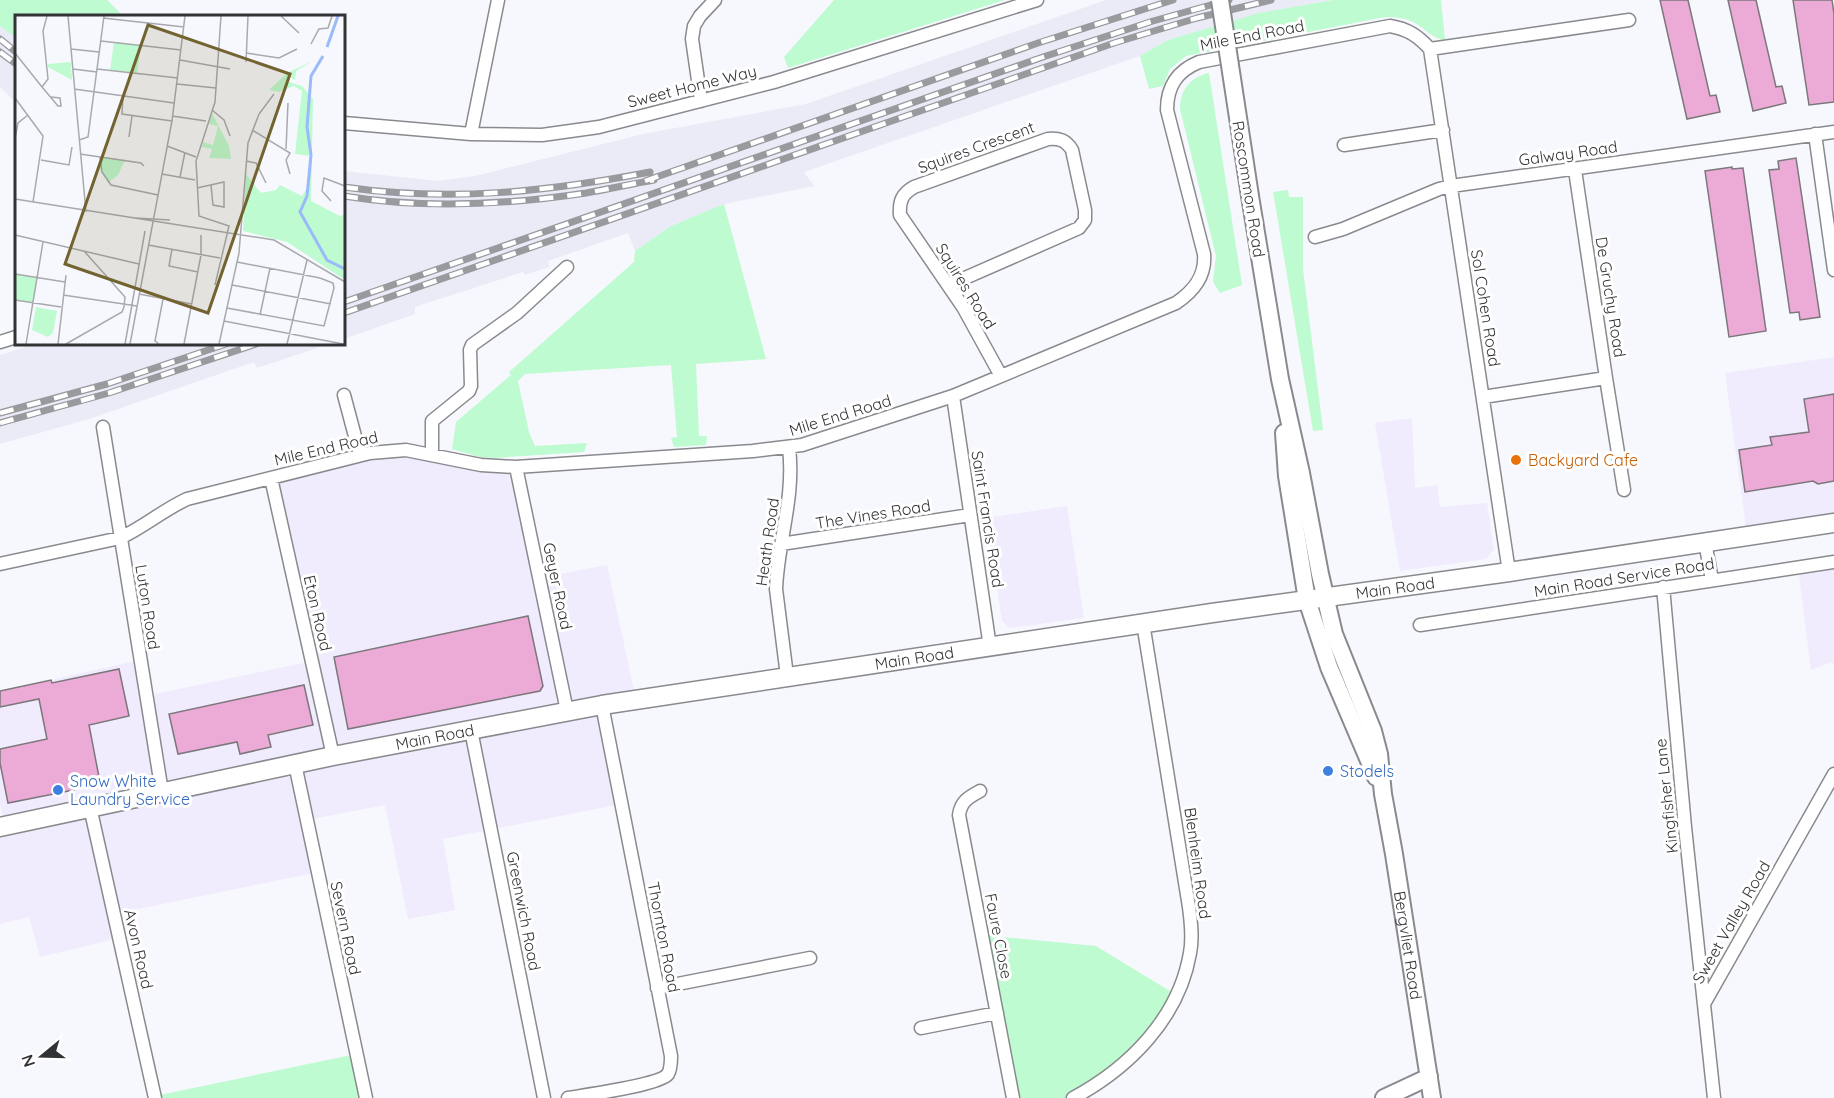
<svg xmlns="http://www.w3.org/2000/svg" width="1834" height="1098" viewBox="0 0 1834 1098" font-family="Quicksand,sans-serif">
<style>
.commercial{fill:#f0ebfd}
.built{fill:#eaebf7}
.green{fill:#befbd1}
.building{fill:#ecaad7;stroke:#7b777a;stroke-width:1.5}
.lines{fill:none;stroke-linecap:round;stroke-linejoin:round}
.minor-casing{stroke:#898a8e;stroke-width:15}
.tertiary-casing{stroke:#898a8e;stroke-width:20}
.secondary-casing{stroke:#898a8e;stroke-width:21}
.minor{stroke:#fff;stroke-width:12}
.tertiary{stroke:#fff;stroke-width:16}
.secondary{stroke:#fff;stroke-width:18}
.rail-casing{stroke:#999a9e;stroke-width:7}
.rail{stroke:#fff;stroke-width:4.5;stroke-dasharray:14;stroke-linecap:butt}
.tertiary-bridge-casing{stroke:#898a8e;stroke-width:20;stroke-linecap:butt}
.tertiary-bridge{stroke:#fff;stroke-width:16}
.food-dot{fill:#e8710a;stroke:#fff;stroke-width:2}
.shop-dot{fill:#3f7fe0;stroke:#fff;stroke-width:2}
.labels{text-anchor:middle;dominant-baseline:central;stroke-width:6;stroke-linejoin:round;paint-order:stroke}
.street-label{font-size:16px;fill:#323335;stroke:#fff}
.food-label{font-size:16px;fill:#c56008;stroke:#fff;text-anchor:start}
.shop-label{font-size:16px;fill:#366cbe;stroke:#fff;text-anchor:start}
.inset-river{fill:none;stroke:#9bbaf9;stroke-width:3}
.inset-road{fill:none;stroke:#a8a9ad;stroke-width:1.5}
.view{fill:#726330;fill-opacity:0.15;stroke:#726330;stroke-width:3}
.inset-edge{fill:none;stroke:#323335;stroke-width:3}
</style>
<rect width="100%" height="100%" fill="#f7f8fd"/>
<path class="commercial" d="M1834,357v166l-87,12 -22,-162z
M1412,418l3,70 22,-3 3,22 47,-4 7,46 -8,10 -86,12 -25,-148z
M406,450l110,17 23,111 68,-13 29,135 -34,5 19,99 -178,35 12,71 -47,9 -23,-114 -78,15 11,52 -204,42 5,24 -79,19 -11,-40 -29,7v-97l4,-2 -4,-21v-113l140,-31 6,36 166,-35 -41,-183z
M1067,506l17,112 -74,10 -8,-7 -16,-103z
M1834,562v102l-3,-2 -20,8 -13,-103z"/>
<path class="built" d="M0,0h107l16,16h-107v87l-16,-16z
M1106,0h227l-68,12 -97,28 -28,16 -336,116 10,14 -90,18 -53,22 -36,25 -7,-18 -80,28 1,6 -24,8 -2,-3 -108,35v7l-71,25v-168l94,10 37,-5 168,-42 163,-30z
M25,344h304l-72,24 -3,-6 -165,57 -89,25v-89l25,-8z"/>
<path class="green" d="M0,0h107l16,16h-107v22l-16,-12z
M834,0h171l-217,68 -4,-11z
M1333,0h108l4,40c-13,-1 -19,-11 -30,-17 -9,-5 -20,-6 -30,-6l-199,39 -16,13 -7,17 -14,3 -9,-33 28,-16 91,-27z
M1209,73l33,212 -22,8 -7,-11 3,-26 -36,-147c0,-19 10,-32 29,-36z
M1288,190l1,7h14v72l20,161 -10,1 -40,-239z
M724,204l42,155 -70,5 3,72h8l-1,9 -32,2 -3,-9 6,-1 -6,-72 -146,9 -7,7 11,51 6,14 52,-3 -3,9 -90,6 -14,-1 -28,-8 4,-27 55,-47 -2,-3 125,-110 1,-11 36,-25z
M982,935l114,11 82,50 -27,39 -78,63h-60z
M356,1054l10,44h-211v-2z"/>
<path class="building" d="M1660,0h28l22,96 6,-1 4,17 -33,7z
M1728,0h28l20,87 6,-1 4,17 -33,8z
M1793,0h39l2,14v88l-25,3z
M1796,158l24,159 -20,3 -1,-8 -9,1 -21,-143 10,-1 -1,-8z
M1732,167v2l11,-1 23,163 -37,6 -24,-166z
M1834,394v87l-16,3 -5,-3 -68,11 -6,-42 33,-5 -2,-8 39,-5 -5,-33z
M528,616l15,70 -3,5 -192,38 -14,-72z
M119,669l10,47 -40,9 10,52 -27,5 2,8 -66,13 -8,-40v-14l47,-10 -8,-40 -39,8v-16l51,-11 1,3z
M304,685l9,40 -45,10 3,12 -31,7 -3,-12 -59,12 -9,-40z"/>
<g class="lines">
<defs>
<path id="minor" d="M1430,49l79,523
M1430,49l199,-29
M701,101l-9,-62 2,-13 6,-10 15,-16
M344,123l127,11 71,1 57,-8 175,-45 263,-82
M471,134l27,-134
M1815,134l19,136
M1344,145l99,-15
M1315,237l28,-8 96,-40 12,-3 383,-54
M949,285l130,-57 6,-8v-10l-13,-60c-6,-10 -13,-12 -24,-11l-134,48c-12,7 -15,14 -14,28l63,92 38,69
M0,342l16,-5
M1606,378l18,112
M344,395l16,60
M953,396l37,251
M1483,397l123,-19 -31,-208
M103,427l59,365
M432,455v-34l37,-30 2,-5 -1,-36 2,-5 45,-32 50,-46
M516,467l51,244
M271,478l62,278
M1705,542l7,38
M781,544l189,-29
M0,564l120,-26c24,-11 43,-28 67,-39l183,-46 36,-3 75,15 35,2 237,-16 49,-6 151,-49 223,-93c18,-12 30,-27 28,-49l-37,-144c0,-24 10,-39 32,-48l191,-36c18,3 28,10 40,23
M1663,587l22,240 29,271
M1420,625l414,-63
M787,676l-11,-87c2,-49 19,-91 13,-141
M471,730l73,368
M295,764l71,334
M980,791c-11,6 -19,10 -21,24l54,283
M90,807l65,291
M657,988l153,-30
M1705,1002l129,-228
M921,1028l76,-15
M568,1098c17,-3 92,-13 100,-24 3,-5 3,-12 3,-18l-69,-351
M1073,1098c56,-30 106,-80 117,-145 3,-15 1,-31 -1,-46l-46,-284"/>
<g id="tertiary">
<path id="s1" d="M1250,196l30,183 21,94 19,101 14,60 39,97 6,23 4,40 11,60 38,244"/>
<path d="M1284,433l3,43 20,124 22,67 47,110"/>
<path d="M1384,1098l45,-21"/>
</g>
<g id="secondary">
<path id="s2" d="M0,827l333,-71 269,-51 610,-92 297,-41 325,-49"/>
</g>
</defs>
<use href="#minor" class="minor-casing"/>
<use href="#tertiary" class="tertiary-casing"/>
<use href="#secondary" class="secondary-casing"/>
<use href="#minor" class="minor"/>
<use href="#tertiary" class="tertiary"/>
<use href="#secondary" class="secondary"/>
<defs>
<path id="rail" d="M0,39l16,13
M0,52l16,12
M645,181l393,-138 135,-43
M344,187c105,15 203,5 306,-15
M344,196c80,13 162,9 242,-3 23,-4 45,-9 68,-13
M344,302l699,-245 110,-36 76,-21
M344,313l770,-270 83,-25 74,-18
M0,413l107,-29 119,-40
M0,423l109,-30 147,-49"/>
</defs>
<use href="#rail" class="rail-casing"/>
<use href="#rail" class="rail"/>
<defs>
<path id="tertiary-bridge" d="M1220,0l30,196"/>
</defs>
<use href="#tertiary-bridge" class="tertiary-bridge-casing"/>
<use href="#tertiary-bridge" class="tertiary-bridge"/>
</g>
<circle class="food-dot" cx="1516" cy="460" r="6"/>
<g class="shop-dot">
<circle cx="1328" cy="771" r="6"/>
<circle cx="58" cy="790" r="6"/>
</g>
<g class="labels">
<g class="street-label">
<text transform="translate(1252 35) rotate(-11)">Mile End Road</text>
<text transform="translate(692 86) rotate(-14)">Sweet Home Way</text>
<text transform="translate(976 147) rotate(-20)">Squires Crescent</text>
<text transform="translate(1568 153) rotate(-8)">Galway Road</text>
<text transform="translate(1249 189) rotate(81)">Roscommon Road</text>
<text transform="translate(966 286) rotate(58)">Squires Road</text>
<text transform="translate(1611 297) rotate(81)">De Gruchy Road</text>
<text transform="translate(1486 308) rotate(81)">Sol Cohen Road</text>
<text transform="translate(840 415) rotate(-17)">Mile End Road</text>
<text transform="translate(326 448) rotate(-13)">Mile End Road</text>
<text transform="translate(873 514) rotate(-9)">The Vines Road</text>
<text transform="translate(988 519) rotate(81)">Saint Francis Road</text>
<text transform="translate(767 542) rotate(-82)">Heath Road</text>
<text transform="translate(1624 577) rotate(-9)">Main Road Service Road</text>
<text transform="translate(558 586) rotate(78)">Geyer Road</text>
<text stroke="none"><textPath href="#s2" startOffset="1416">Main Road</textPath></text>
<text transform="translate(148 607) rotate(81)">Luton Road</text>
<text transform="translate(318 613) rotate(77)">Eton Road</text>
<text stroke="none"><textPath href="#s2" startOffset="930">Main Road</textPath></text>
<text stroke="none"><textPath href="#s2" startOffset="444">Main Road</textPath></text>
<text transform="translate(1666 796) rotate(-96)">Kingfisher Lane</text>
<text transform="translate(1198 863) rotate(82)">Blenheim Road</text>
<text transform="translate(524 911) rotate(79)">Greenwich Road</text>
<text transform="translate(1731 922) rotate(-60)">Sweet Valley Road</text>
<text transform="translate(346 928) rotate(78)">Severn Road</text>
<text transform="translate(999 936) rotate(79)">Faure Close</text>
<text transform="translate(664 937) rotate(79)">Thornton Road</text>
<text stroke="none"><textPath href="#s1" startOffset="768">Bergvliet Road</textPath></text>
<text transform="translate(139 949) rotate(77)">Avon Road</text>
</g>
<g class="food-label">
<text x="1528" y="460">Backyard Cafe</text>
</g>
<g class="shop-label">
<text x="1340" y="771">Stodels</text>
<text x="70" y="781">Snow White<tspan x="70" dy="18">Laundry Service</tspan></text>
</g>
</g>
<g transform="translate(15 15)">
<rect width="330" height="330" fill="#f7f8fd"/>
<path d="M99,27l27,3 -4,28 -27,-3zM298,46l-17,10 -1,9 -5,-3 -1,5 13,4 11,13 -2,102 29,15 5,-2v66l-58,-38 -44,-11 3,-57 15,19 15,-3 4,-5 22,11 5,-8 3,-32 -15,-2 7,-63 -8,-5 -15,6 -10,-2 18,-17zM56,47l1,18 -24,-13v-3zM197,98l17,33 2,13 -22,-1 3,-9 -10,-2 1,-5 10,3 5,-19 -9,-2zM85,142l25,3 -7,15 -10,8 -8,-14zM0,259l22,4 -4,25 -18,-3zM21,292l21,4 -4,22 -5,4 -16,-7z" fill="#befbd1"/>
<path class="inset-river" d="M312,32l11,-31M308,41l-12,20 -4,51 4,28 -4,41 -7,16 27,48 18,9"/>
<path class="inset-road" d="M53,1l18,196M266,1l18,17M88,3l81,9M86,26l80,9M296,29l8,-15 9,-1 4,-12M56,34l28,3M0,38l27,34 16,19h3l-1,-8 -9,-1M231,38l33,5 18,-9M165,45l50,9M231,47l2,-46M58,54l24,3M82,54l81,9M162,69l39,4M27,72l6,-8 -5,-48 4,-15M59,74l100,14M108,81l-1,18 50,7M0,83l28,38 -10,66M197,95l12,10 6,16M157,101l34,5M237,115l38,23 -4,7 4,14M114,122l3,-21M0,123l3,-15 10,-8M64,125l9,-3 16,-121M152,131l29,11M271,134l2,-46M65,139l61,9 3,3M85,142l2,15 9,13 47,10M26,145l28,5 3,-18M231,146l10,2 10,20M147,159l33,6M165,162l5,-25M182,173l27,-6v25l-11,-2 -2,-20M0,184l259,41 71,42M316,186l-9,-10 2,-13 21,8M120,203l35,2M0,220l124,29M133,230l72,13M157,234l-3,17 29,6M0,259l50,8M200,270l14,-59 -30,-10 -3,-55 19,-59 6,-86M217,270l99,19M124,279l53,10M48,280l74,11M0,285l46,7M212,293l97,18 10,-38 -1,-5 -13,-5 -83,-16M245,300l10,-47M209,306l119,23M11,329l17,-102M43,329l8,-69M51,329l56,-32 2,-5 1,-10 -41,-46M110,329l20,-113M115,329l42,-223 13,-105M144,329l-4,-3 8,-42M169,329l17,-89v-20M204,329l20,-91 9,-110 11,-29 15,-20M272,329l20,-84"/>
<path class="view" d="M133,10l142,49 -82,239 -143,-49z"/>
<rect width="330" height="330" class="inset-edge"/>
</g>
<g transform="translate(42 1056) rotate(251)" stroke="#ffffff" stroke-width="4.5" paint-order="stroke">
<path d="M0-4.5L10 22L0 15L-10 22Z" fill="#323335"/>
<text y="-9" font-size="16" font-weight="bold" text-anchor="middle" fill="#323335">N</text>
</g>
</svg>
